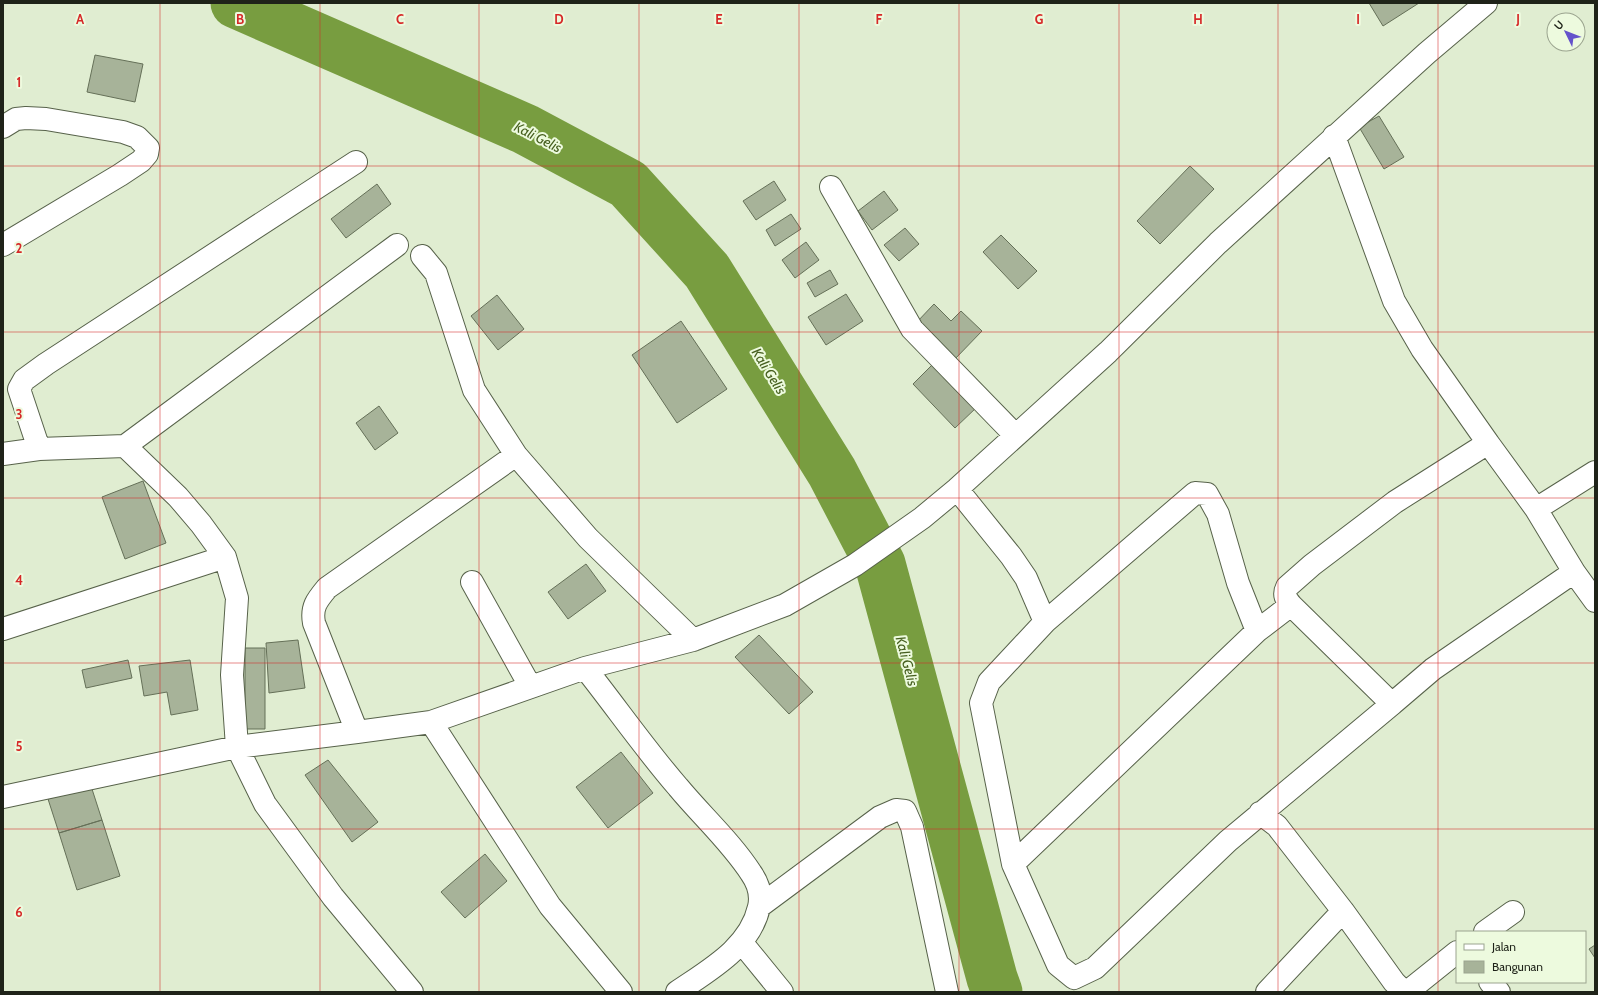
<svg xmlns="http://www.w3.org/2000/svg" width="1598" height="995" viewBox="0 0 1598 995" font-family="Cabin,sans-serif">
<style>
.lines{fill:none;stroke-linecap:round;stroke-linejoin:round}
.river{stroke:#789d40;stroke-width:51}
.building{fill:#a7b399;stroke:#657058}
.minor-casing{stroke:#57624a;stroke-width:24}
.minor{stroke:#fff;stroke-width:22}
.grid{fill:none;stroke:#d62828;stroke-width:1;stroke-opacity:0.55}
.labels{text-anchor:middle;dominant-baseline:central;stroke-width:4;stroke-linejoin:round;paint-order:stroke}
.water-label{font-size:14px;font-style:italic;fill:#465f1f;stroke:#edfade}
.grid-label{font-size:13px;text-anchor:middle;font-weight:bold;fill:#d62828;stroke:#edfade;stroke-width:4;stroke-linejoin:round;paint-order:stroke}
</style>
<rect width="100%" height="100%" fill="#e0edd1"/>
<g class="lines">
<path class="river" d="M236,3l289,126 103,55 79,87 125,201 48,92 112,414 5,14"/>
</g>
<path class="building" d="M1369,3h50l-36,23z
M95,55l48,9 -8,38 -48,-10z
M1379,116l25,41 -20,12 -25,-42z
M1190,166l24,23 -54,55 -23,-23z
M774,181l12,19 -30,20 -13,-19z
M377,184l14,20 -45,34 -15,-19z
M884,191l14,19 -26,20 -14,-19z
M791,214l10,15 -26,17 -9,-16z
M905,228l14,16 -20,17 -15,-16z
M1001,235l36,36 -19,18 -35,-37z
M806,242l13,18 -24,18 -13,-18z
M830,270l8,14 -23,13 -8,-14z
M846,294l17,27 -37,24 -18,-28z
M497,295l27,34 -26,21 -27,-34z
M934,304l17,17 10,-10 21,20 -28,29 -38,-37z
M681,321l46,68 -50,34 -45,-68z
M934,363l43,44 -22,21 -42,-44z
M379,406l19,27 -23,17 -19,-27z
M143,481l23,62 -41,16 -23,-62z
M586,564l20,27 -38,28 -20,-27z
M759,635l54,57 -24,22 -54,-57z
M298,640l7,48 -36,5 -3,-50z
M245,648h20v81h-20z
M128,660l4,18 -46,10 -4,-18z
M190,660l8,50 -27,5 -4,-23 -23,4 -5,-30z
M621,752l32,41 -45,35 -32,-41z
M328,760l50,62 -26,20 -47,-67z
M91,786l11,34 -43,13 -11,-34z
M102,820l18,56 -43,14 -18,-57z
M485,854l22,27 -42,37 -24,-26z
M1595,945v13l-6,-9z"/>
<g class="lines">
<defs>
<path id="minor" d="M3,127l13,-8 10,-1 20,1 77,13 14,5 11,11 -1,6 -6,7 -21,14 -117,70
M831,187l81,142 103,106
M422,256l14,17 38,117 42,65 72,83 105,102
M1488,443l48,66 38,63
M125,446l272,-201
M39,449l-20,-60 5,-9 22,-16 310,-202
M3,454l36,-5 86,-3 53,51 23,27 24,33 12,41 -5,77 5,72 28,57 68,93 79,95
M957,489l54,67 15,22 19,44 -56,60 -8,21 32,161 45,101 16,13 21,-10 133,-127 164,-137 -101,-99 -34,26 -244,233
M1536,509l59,-37
M472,582l58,104
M1291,605c-5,-6 -8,-10 -4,-18l25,-22 83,-63 93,-59 -66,-94 -28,-48 -60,-165
M1045,622l150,-129 12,1 11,20 20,69 19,48
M3,629l222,-72
M585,668c31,39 60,81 93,119 24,29 53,55 73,86 7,10 11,21 8,34 -9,41 -50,63 -82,85
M1392,704l41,-35 141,-97 21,29
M431,722l119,184 71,86
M357,732l-43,-109c-3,-16 3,-23 13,-35l189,-133
M3,797l234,-50 120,-15 74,-10 154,-54 108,-28 92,-35 70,-40 67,-47 35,-29 151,-137 110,-109 209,-190 59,-50
M1260,813l17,13 66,85 51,71 10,10
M760,906l120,-89 16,-7 9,1 7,16 35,165
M1485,932l28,-20
M742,943l40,49
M1490,982l9,10
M1267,992l76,-81
M1407,992l50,-40"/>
</defs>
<use href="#minor" class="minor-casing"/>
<use href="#minor" class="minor"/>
</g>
<path class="grid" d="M160,3v989M320,3v989M479,3v989M639,3v989M799,3v989M959,3v989M1119,3v989M1278,3v989M1438,3v989M3,166h1592M3,332h1592M3,498h1592M3,663h1592M3,829h1592"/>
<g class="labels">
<g class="water-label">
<text transform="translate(538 137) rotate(27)">Kali Gelis</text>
<text transform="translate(769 371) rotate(58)">Kali Gelis</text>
<text transform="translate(907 661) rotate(75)">Kali Gelis</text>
</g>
</g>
<g class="grid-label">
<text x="80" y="24">A</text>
<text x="240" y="24">B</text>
<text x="400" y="24">C</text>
<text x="559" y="24">D</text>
<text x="719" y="24">E</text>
<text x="879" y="24">F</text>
<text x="1039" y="24">G</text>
<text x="1198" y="24">H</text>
<text x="1358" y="24">I</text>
<text x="1518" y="24">J</text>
<text x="19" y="87">1</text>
<text x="19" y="253">2</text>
<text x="19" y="419">3</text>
<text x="19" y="585">4</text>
<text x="19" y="751">5</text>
<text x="19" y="917">6</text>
</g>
<rect width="1598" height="995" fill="none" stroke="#1f2319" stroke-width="8"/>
<rect x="1456" y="931" width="130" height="52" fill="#edfade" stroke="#9ba48f"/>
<rect x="1464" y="944" width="20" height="6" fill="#ffffff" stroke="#9ba48f"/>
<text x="1492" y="951" font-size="12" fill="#1f2319">Jalan</text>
<rect x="1464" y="961" width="20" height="12" fill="#a7b399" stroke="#9ba48f"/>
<text x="1492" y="971" font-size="12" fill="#1f2319">Bangunan</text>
<g transform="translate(1566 32) rotate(313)"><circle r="19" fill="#edfade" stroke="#9ba48f"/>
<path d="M0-3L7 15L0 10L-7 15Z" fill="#6452cb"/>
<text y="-6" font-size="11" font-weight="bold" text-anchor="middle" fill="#1f2319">U</text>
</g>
</svg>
